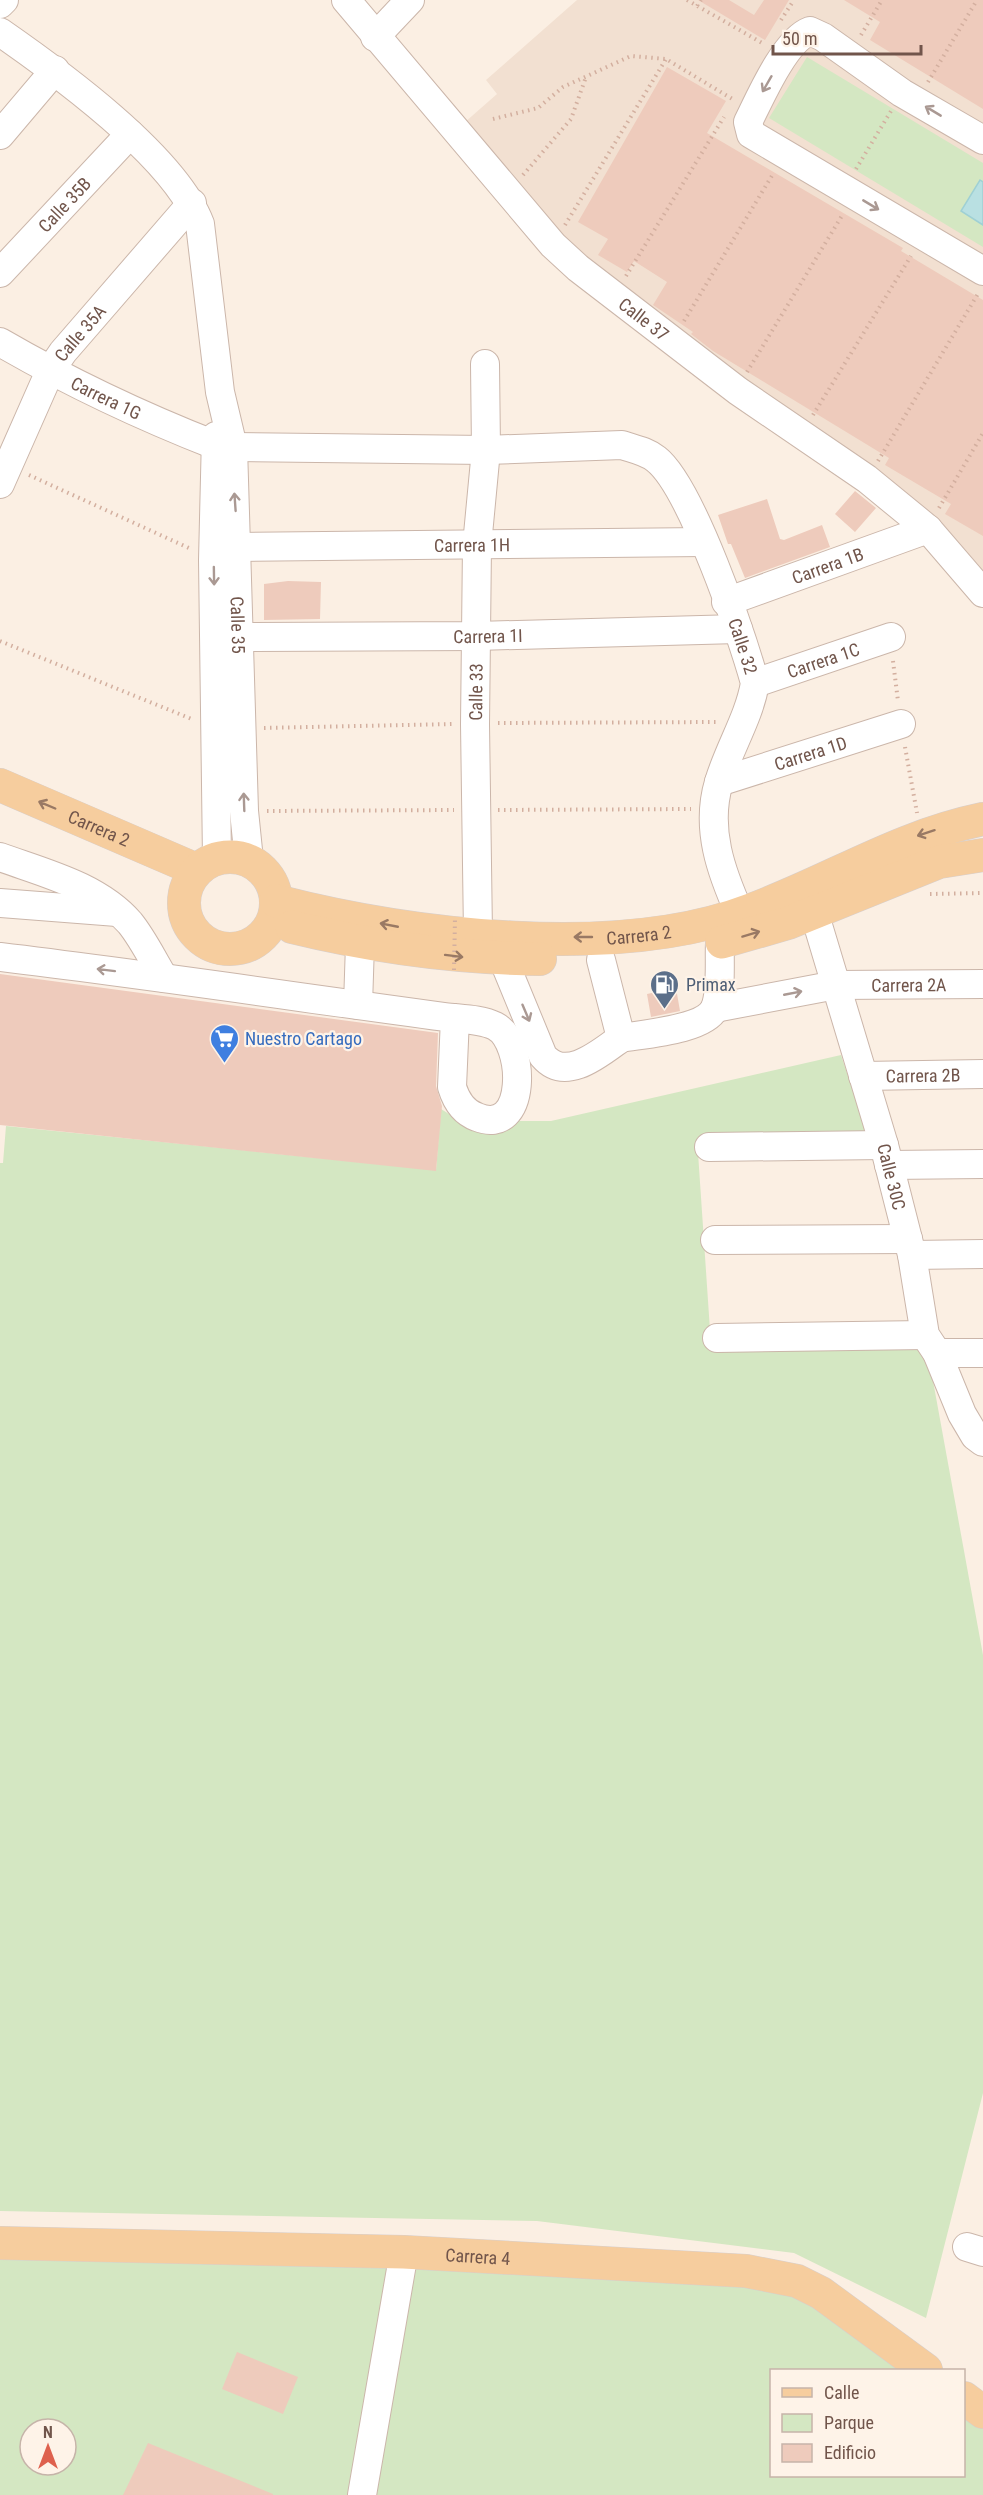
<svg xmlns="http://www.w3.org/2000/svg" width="983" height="2495" viewBox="0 0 983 2495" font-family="'Roboto Condensed',sans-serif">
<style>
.residential{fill:#f2e0d1}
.green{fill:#d4e7c2;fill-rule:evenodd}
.water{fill:#b9e0e2;stroke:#9fd0d4;stroke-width:1.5}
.building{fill:#eecbbc}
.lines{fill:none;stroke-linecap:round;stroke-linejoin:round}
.minor-casing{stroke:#cbb6aa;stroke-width:30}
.major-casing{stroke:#d7cfcd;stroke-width:34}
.path{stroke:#d3af9f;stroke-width:4;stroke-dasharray:1.5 4.5;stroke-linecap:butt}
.minor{stroke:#fff;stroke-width:28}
.major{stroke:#f6cd9e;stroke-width:33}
.path-bridge{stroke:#d3af9f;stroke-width:4;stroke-dasharray:1.5 4.5;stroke-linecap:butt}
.oneway{stroke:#aa9993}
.oneway2{stroke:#997964}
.labels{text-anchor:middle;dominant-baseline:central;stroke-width:4.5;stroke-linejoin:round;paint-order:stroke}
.street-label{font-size:18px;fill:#71554b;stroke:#fef3e8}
.service-label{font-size:18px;fill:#4e5e75;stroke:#fef3e8;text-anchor:start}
.shop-label{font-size:18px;fill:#366cbe;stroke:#fef3e8;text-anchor:start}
</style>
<rect width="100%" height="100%" fill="#fbefe3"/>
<path class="residential" d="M577,0h406v593l-55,-64 -350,-261 -122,-138 41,-36 -11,-14z"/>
<path class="green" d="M807,57l176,106v84l-214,-129z
M841,1055l28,84 -172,-1 14,207 216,3 56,307v438l-57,225 -132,-65 -257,-32 -537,-10v-1048h3l3,-37 430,44 5,-61 38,24 39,-12h33z
M0,2243l404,9 417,41 105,77h-154v106h192v-78l19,14v83h-983zM30,2429h36v36h-36z"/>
<path class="water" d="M980,180l3,2v43l-22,-14z"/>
<path class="building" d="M698,0h31l25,15 10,-15h25l-24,40z
M844,0h139v109l-113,-69 10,-18z
M667,67l59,34 -19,32 196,115 -2,3 82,49v236l-38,-22 6,-10 -66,-39 4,-7 -176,-107 -22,-17 2,-2 -40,-27 14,-23 -33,-21 -7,11 -29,-17 10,-16 -30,-17z
M855,491l21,17 -21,24 -20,-18z
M767,499l13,40 4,1 38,-15 8,22 -85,31 -14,-34h-3l-10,-29z
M288,581l33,1 -1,37 -56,1v-36z
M0,974l438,59 -2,53 6,20 -6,65 -436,-46z
M676,988l4,23 -29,6 -4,-23z
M237,2352l61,25 -15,37 -61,-25z
M148,2443l125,51v1h-150z"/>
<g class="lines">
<defs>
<g id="minor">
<path id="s1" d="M346,0l207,245 25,23 160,123 129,88 61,50 55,64"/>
<path d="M0,4l4,-4"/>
<path id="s2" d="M0,32c59,41 175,125 200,192l20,168 13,55 11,364 5,49"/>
<path d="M375,37l35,-37"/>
<path d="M0,135l55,-65"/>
<path d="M983,140l-81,-47 -79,-56 -13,-6c-25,9 -50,67 -62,91l3,12 232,137"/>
<path id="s3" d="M0,273l130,-139"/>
<path id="s4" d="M0,342c69,40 141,74 215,103"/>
<path d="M216,436l-3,124 4,299"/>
<path id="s5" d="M233,447l253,3 136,-5c12,4 24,6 34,14 35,27 86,177 99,224 -6,35 -26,65 -36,99 -14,46 2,90 21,132"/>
<path id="s6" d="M0,484l50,-113 13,-19 129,-149"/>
<path id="s7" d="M238,547l466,-5"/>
<path id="s8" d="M726,602l202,-73"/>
<path id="s9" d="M239,637l238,-1 261,-7"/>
<path id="s10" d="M755,683l136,-46"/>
<path id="s11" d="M719,782l182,-58"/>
<path d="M0,857c44,16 98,29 130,66 13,16 23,37 34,55"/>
<path d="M0,903l117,9"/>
<path id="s12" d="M814,912l70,233 28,110 13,80 12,18 25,61 13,22 8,6"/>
<path id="s13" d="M478,934l-3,-210 2,-179 9,-95 -1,-86"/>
<path d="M0,957c149,18 297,40 445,60 16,2 36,2 50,9 31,16 33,112 -18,91 -14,-5 -21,-17 -25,-30l3,-69"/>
<path d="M503,959l40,97c23,27 57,-3 78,-18"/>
<path d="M601,960l20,78c22,-4 84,-8 94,-30 7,-18 4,-46 5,-65"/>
<path d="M358,1005l2,-61"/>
<path id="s14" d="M715,1008l121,-23 147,-1"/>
<path id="s15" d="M863,1076l120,-2"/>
<path d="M709,1147l175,-2"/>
<path d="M889,1165l94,-1"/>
<path d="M715,1240l193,-1"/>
<path d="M912,1255l71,-1"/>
<path d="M717,1338l208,-3"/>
<path d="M937,1353h46"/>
<path d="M967,2247l16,5"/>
<path d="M362,2495l42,-243"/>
</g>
<g id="major">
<path id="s16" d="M0,785l197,85"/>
<circle cx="230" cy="903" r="46"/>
<path id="s17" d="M276,901c136,35 342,60 475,9 81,-30 146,-73 232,-91"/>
<path d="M292,927c82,20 163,31 248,32"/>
<path d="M722,942l66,-19 151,-61 44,-7"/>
<path id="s18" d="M0,2243l404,9 342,19 51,10 24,12 105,77"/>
<path d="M964,2398l19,14"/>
</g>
</defs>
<use href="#minor" class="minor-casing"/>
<use href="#major" class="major-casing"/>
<path class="path" d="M687,0l77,44
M697,6l4,-6
M781,20l13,-20
M861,35l21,-35
M928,82l49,-82
M493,119l45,-11 25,-21 68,-31 35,3 68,41
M856,169l35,-58
M523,175l48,-56 15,-42
M565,225l101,-166
M626,276l98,-159
M684,321l89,-147
M747,372l96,-158
M813,415l98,-159
M878,461l101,-169
M29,475l162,74
M939,508l44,-75
M0,641l194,79
M893,661l5,40
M498,723l221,-1
M264,728l188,-4
M905,747l12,66
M498,810l193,-1
M267,811l187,-1
M930,894l53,-1"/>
<use href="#minor" class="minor"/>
<use href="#major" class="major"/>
<path class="path-bridge" d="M454,970l1,-52"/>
</g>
<defs><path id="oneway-shaft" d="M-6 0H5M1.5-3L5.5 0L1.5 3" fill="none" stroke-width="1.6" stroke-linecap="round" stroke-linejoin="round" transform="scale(1.5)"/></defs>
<g class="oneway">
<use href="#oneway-shaft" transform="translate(767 84) rotate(120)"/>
<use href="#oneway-shaft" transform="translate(933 111) rotate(-149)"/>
<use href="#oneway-shaft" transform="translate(871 205) rotate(31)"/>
<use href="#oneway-shaft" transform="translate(235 502) rotate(-94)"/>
<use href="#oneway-shaft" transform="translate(214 576) rotate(89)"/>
<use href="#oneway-shaft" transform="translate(244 802) rotate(-92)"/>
<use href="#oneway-shaft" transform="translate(106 970) rotate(-173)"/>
<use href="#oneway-shaft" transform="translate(793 993) rotate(-11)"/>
<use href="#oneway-shaft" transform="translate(526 1013) rotate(67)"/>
</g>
<g class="oneway2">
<use href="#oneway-shaft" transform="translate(47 805) rotate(-157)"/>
<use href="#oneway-shaft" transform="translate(926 833) rotate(162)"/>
<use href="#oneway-shaft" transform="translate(389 925) rotate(-169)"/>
<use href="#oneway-shaft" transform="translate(751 934) rotate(-17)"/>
<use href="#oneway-shaft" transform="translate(583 937) rotate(180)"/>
<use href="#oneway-shaft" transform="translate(454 956) rotate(7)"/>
</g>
<defs>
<symbol id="fuel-pin" viewBox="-11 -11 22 30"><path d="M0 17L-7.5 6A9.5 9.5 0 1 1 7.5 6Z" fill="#5c6f8a" stroke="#fef3e8"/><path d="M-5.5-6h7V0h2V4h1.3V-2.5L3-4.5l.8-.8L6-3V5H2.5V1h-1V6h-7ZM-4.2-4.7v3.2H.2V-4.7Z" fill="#fff"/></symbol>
<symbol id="supermarket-pin" viewBox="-11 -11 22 30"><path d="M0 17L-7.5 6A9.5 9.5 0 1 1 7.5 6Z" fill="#3f7fe0" stroke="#fef3e8"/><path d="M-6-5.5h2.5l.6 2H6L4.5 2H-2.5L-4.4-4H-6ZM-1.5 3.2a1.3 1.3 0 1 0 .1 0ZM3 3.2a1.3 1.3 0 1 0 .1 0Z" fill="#fff"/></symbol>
</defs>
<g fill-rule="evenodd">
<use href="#fuel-pin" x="648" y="968" width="33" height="45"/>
<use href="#supermarket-pin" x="208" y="1022" width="33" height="45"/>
</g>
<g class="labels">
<g class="street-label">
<text stroke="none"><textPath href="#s3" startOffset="94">Calle 35B</textPath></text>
<text stroke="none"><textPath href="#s1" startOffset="438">Calle 37</textPath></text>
<text stroke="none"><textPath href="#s6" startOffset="172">Calle 35A</textPath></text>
<text stroke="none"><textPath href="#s4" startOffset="120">Carrera 1G</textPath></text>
<text stroke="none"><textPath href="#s7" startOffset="234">Carrera 1H</textPath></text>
<text stroke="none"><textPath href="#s8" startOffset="108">Carrera 1B</textPath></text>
<text stroke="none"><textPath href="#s2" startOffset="684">Calle 35</textPath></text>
<text stroke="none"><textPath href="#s9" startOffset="249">Carrera 1I</textPath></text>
<text stroke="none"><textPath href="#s5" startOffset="634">Calle 32</textPath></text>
<text stroke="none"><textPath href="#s10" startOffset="72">Carrera 1C</textPath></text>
<text stroke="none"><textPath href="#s13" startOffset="242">Calle 33</textPath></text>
<text stroke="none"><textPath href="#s11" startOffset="96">Carrera 1D</textPath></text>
<text stroke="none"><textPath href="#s16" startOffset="108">Carrera 2</textPath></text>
<text stroke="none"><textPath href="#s17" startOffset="366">Carrera 2</textPath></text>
<text stroke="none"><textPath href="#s14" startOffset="196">Carrera 2A</textPath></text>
<text stroke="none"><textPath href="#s15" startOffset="60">Carrera 2B</textPath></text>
<text stroke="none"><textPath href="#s12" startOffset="276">Calle 30C</textPath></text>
<text stroke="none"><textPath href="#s18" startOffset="478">Carrera 4</textPath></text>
</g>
<g class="service-label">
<text x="686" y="984">Primax</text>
</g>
<g class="shop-label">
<text x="245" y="1038">Nuestro Cartago</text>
</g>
</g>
<rect x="770" y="2369" width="195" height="108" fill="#fef3e8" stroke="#c6b4a9" stroke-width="1.5"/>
<rect x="782" y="2388" width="30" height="9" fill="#f6cd9e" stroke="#c6b4a9" stroke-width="1.5"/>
<text x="824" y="2399" font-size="18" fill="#71554b">Calle</text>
<rect x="782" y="2414" width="30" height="18" fill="#d4e7c2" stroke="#c6b4a9" stroke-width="1.5"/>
<text x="824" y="2429" font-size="18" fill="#71554b">Parque</text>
<rect x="782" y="2444" width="30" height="18" fill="#eecbbc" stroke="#c6b4a9" stroke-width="1.5"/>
<text x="824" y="2459" font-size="18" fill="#71554b">Edificio</text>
<g transform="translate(48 2447)"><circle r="28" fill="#fef3e8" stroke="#c6b4a9" stroke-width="1.5"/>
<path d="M0-4.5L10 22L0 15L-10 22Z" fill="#de614e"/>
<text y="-9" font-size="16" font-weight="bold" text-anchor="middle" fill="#71554b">N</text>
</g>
<path d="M773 45v9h148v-9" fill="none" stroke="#71554b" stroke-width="3"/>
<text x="782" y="45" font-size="18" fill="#71554b" stroke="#fef3e8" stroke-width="4.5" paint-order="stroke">50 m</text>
</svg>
